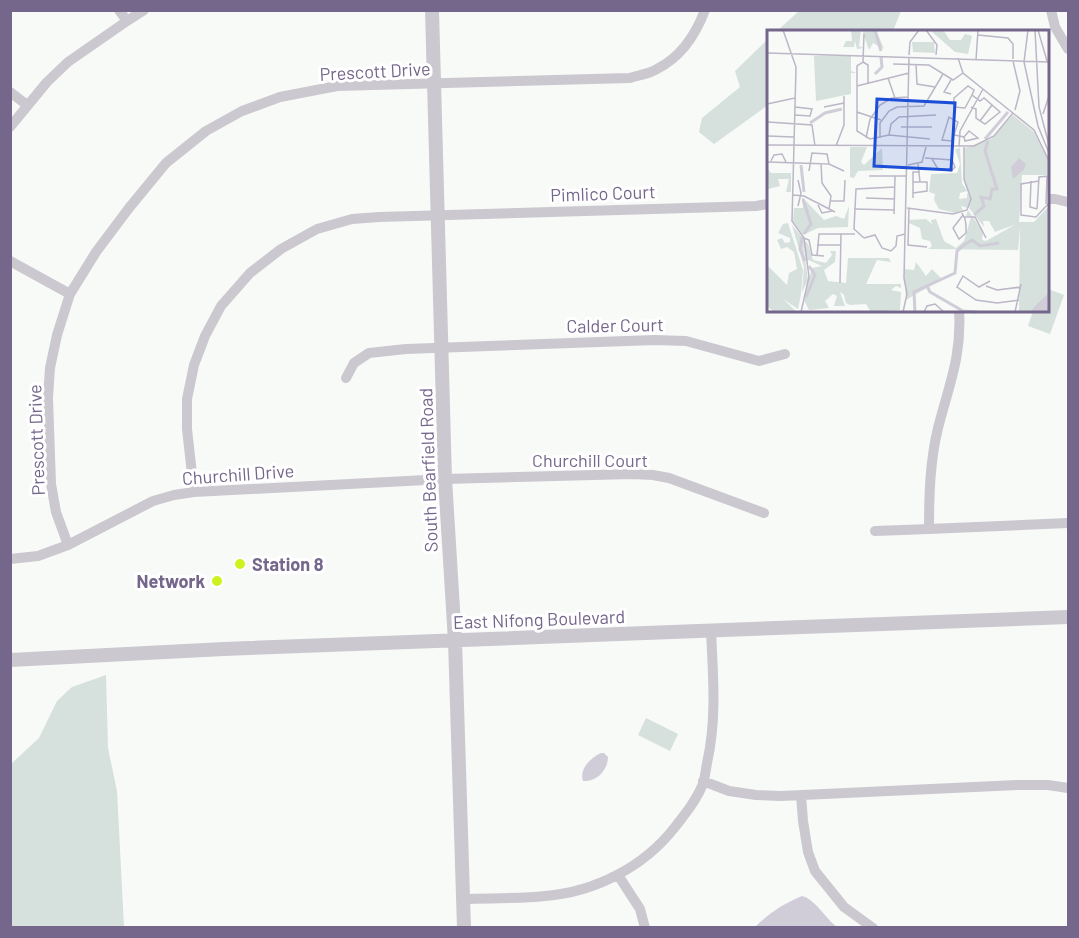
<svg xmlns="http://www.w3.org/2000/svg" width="1079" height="938" viewBox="0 0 1079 938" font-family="Barlow,sans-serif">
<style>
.green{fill:#d6e0dc}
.water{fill:#d0cdd9}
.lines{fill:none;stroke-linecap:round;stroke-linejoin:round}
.minor{stroke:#cbc8d0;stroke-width:10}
.tertiary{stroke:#cbc8d0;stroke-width:14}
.poi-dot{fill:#cdf21f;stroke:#fff;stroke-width:2}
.labels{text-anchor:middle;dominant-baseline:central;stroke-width:6;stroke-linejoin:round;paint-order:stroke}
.street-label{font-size:18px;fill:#75668b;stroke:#fff}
.poi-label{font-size:18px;font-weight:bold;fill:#75668b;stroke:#fff;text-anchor:start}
.inset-river{fill:none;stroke:#d0cdd9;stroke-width:3}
.inset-road{fill:none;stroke:#bcb6c6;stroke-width:1.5}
.view{fill:#1d4ed8;fill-opacity:0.15;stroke:#1d4ed8;stroke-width:3}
.inset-edge{fill:none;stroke:#75668b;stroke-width:3}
</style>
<rect width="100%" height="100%" fill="#f8faf8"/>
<path class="green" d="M799,11v-1l102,1 -8,20h-116z
M768,39v66l-54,39 -15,-12 3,-14 38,-31 -5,-16z
M1048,289l16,6 -14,39 -22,-8 5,-15 15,-1z
M106,675l2,73 9,43 7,136h-113v-163l28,-26 18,-37 15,-14z
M646,718l32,16 -8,17 -32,-16z"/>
<path class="water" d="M601,753h3l4,4c0,13 -11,25 -25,24 -4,-12 7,-23 18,-28z
M802,896c13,3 24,23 35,31h-82c14,-14 28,-23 47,-31z"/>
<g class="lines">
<path class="minor" d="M119,10l8,11
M1051,10l4,17 13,22
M10,92l17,13
M10,127l37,-45 21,-20 59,-41 17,-11
M1048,199h7l13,3
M10,261l60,33
M959,310c3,46 -10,75 -21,118 -8,33 -9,67 -9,101l139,-6
M346,378l8,-15 15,-10 37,-4 249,-9 31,1 73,20 26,-7
M194,492l-7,-63v-30l7,-34 11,-29 16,-30 29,-33 31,-24 36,-20 35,-10 27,-2 377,-11 12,-2
M875,531l54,-2
M68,545l-12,-33 -5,-28 -3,-86 2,-30 7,-33 13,-41 26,-42 33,-44 37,-45 40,-32 36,-20 38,-14 57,-11 293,-8c9,-3 19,-4 27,-9 24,-12 39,-35 48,-59
M10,559l28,-3 30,-11 85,-44 21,-6 20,-3 251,-13 187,-5 21,1 16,3 95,35
M703,781l26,10 27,4 25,1 236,-11h31l20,3
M801,795l2,26 5,31 7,19 29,36 29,21
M618,875l22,34 5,19
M463,899c27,-1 55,0 82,-3 50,-4 99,-29 130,-69 11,-14 23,-29 29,-46 1,-6 2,-12 3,-18 10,-44 6,-88 4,-132"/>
<path class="tertiary" d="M432,10l13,469 10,162 9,287
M10,660l214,-11 844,-32"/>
</g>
<g class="poi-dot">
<circle cx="240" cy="564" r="6"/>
<circle cx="217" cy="581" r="6"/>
</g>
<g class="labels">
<g class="street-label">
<text transform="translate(375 71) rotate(-3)">Prescott Drive</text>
<text transform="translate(603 193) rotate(-2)">Pimlico Court</text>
<text transform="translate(615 325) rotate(-1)">Calder Court</text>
<text transform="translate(36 440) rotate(-92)">Prescott Drive</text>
<text x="590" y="460">Churchill Court</text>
<text transform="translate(428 470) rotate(-92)">South Bearfield Road</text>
<text transform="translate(238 474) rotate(-4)">Churchill Drive</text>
<text transform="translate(539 619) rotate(-2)">East Nifong Boulevard</text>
</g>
<g class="poi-label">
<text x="252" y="564">Station 8</text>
<text x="205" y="581" text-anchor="end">Network</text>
</g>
</g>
<g transform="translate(767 30)">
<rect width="282" height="282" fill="#f8faf8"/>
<path d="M84,0h10l-2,16 4,2 -6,1 -2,-8 -1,6h-11l3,-6h6zM95,0h14l8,19 -11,-6 -4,7zM163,0h13l7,10h11l4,-6 7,2 -4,18 -13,-2zM145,12h22l1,11 -22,-1zM84,25v16l6,2h-6v21l-35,7 -2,-45zM246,85l21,17 15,30v13h-27l-3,48 -24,9 -6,-11h-6l1,6 -15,-19 2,-3 -3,3 -7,-2 2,4 -8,3 -16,-4 -5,-9 1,-6 -6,-2 2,-18 26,-1 3,-9 -5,-15 5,-1 2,35 5,8 -7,2 -1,6 8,-1v-5l3,4 -6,-16 1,-33 26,-9zM83,117h17l-6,15 3,3 18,-17 1,22 -25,1 -4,7 -4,-1zM0,138l4,5h20v19h-5l3,-13h-11l2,7 -12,3zM35,167l22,23 12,-4 8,3 5,-13 -1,21 -30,1 -15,7 -10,-14 1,-13h9zM282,176v106h-30l1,-84 -2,22 -90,-1 4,-3 -2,-5 -8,-2 -2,-11 -11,-5v-3l17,-1 6,5 -1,-4 5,-1 8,22 12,7 8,-7 7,-24 -5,-1 2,-6 15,22 -1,8 4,1 34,-19h14zM21,193l15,47 -2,24 -3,15 -15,-10 14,13h-23l-7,-6v-41l20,20 2,-12 8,-4 -3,-17 -7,-5 -6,2 -4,-9 5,-2 3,5 5,-1v-4l-12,-5 5,-9zM25,195l16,19 5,16 13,3 6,-8 -2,-4h6l-1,11 -11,8 4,11 18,2 2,-25h41l2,4 -14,-2 -11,24h35v4l-5,-2 -5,4 10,2 -1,18 -29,2 -5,-8 -16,1 -4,-2 -2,-8 -4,-3 5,14h-11l3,-10 -4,-2 -8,7 4,7 -20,2 -5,-10 6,-25 2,-7 10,-2 -16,-7 -3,-14 5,35 -6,12 2,-25zM149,232l10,14 6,-7 10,10 -36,21 -2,-31 10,1z" fill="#d6e0dc"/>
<path d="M252,128l7,6 -2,6 -11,9 -2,-12zM282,263v19h-19l9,-10z" fill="#d0cdd9"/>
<path class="inset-river" d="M108,0l6,21M108,44l7,-7 -1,-10M43,93l15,-10 17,-4M218,109l23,-27M34,135l3,27M36,169l8,25 -7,10M207,185l10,-9 -3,-9 9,2 2,-10h5l-12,-38 3,-10M35,207l-2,12 5,12M160,256l3,6 33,19 14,1M39,267l9,-22 -6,-9M148,282l-1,-20 41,-19 2,-22 7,-6 8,-5 8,6 19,-3"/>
<path class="inset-road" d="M16,0l13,37 -4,154 12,17 5,39 -8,35M159,0l11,15 -1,10M261,0l-4,32 14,64 11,27M268,0l4,77 10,38M271,0l9,31M97,4l-1,28 -6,4v65l13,8 19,-4 41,4M211,5l30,3 5,6v15M0,23l282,9M142,25l1,-13 9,-12M191,28l5,15 71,57 15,31M209,30l2,-30M246,31l7,30 -5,19M96,32l5,3v18M126,34l36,1 24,15 10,-7M149,34l1,20 18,3M121,48l7,20M90,56l52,-13M184,64l-7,-2 7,-12M0,74l28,-6M57,77l20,-4M204,77l5,2v9l9,6 15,-12 -16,-14 -4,3 -8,-6 2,-5 -6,-4 -14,12v9l11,1 7,-13M90,82l24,8M276,84l6,-18M28,85l15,1 2,-7 -17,-2M213,91l12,-16M1,92l44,3 3,21M134,97h31M122,105l2,-11 8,-7 37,-2M187,105l-2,6 -10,-1 7,-23 9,5 -4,13 10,2 1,4 13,-3 -9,-7 -5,6M1,106l26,1M99,108l4,-19 10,-14 12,-7 16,-1M113,108v-15l9,-12 8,-4 27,-1 19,-32M0,115l207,1 20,-10 19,-23M69,116l8,-21v-29M192,117l1,-16 23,-42M158,128l27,2 3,7 -4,4 -13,-2 -6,-10M4,131l3,-6 8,-1 4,8M0,132l62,2 15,7M54,133l1,20 9,13 -2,13M151,134l2,18M141,135l14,-3 4,-15M42,141l3,-18 15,1 2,10M102,146h38M31,150l3,13 -3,13M264,151l-1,26 7,2M272,151l-18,3v31l15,2 13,-14M146,163l14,-2v-9h-14M26,165l11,1 31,16M99,168l29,1M146,168v-26h7M64,171h13l1,-21M279,174l1,-28M51,175l4,8 10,-2M140,178l46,6 14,-4 4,-11 -7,-20v-32M142,178l-1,37 19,2M87,179l41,1M270,179l2,-32 10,-1M195,183l3,6 1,6v8l-7,6 -6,-11 10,-13M127,184l1,-38M197,187h11l11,21M37,208l5,2 3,15 12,1M97,208l-10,-9 2,-40 39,-2M97,208l11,-3 7,13 9,3 5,-5 1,-10 8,-2M50,215h24M50,226l2,-22h36M223,251l-11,6 -16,-11 -6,11 19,13 21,3 22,-3M73,253l1,-49M219,256l11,4 24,-3M136,282l4,-18 -3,-16 5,-221M157,282l3,-6 8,-2 9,8M248,282l6,-28"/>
<path class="view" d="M110,69l78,4 -4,67 -77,-4z"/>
<rect width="282" height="282" class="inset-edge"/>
</g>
<rect width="1079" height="938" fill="none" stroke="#75668b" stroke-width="24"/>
</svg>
